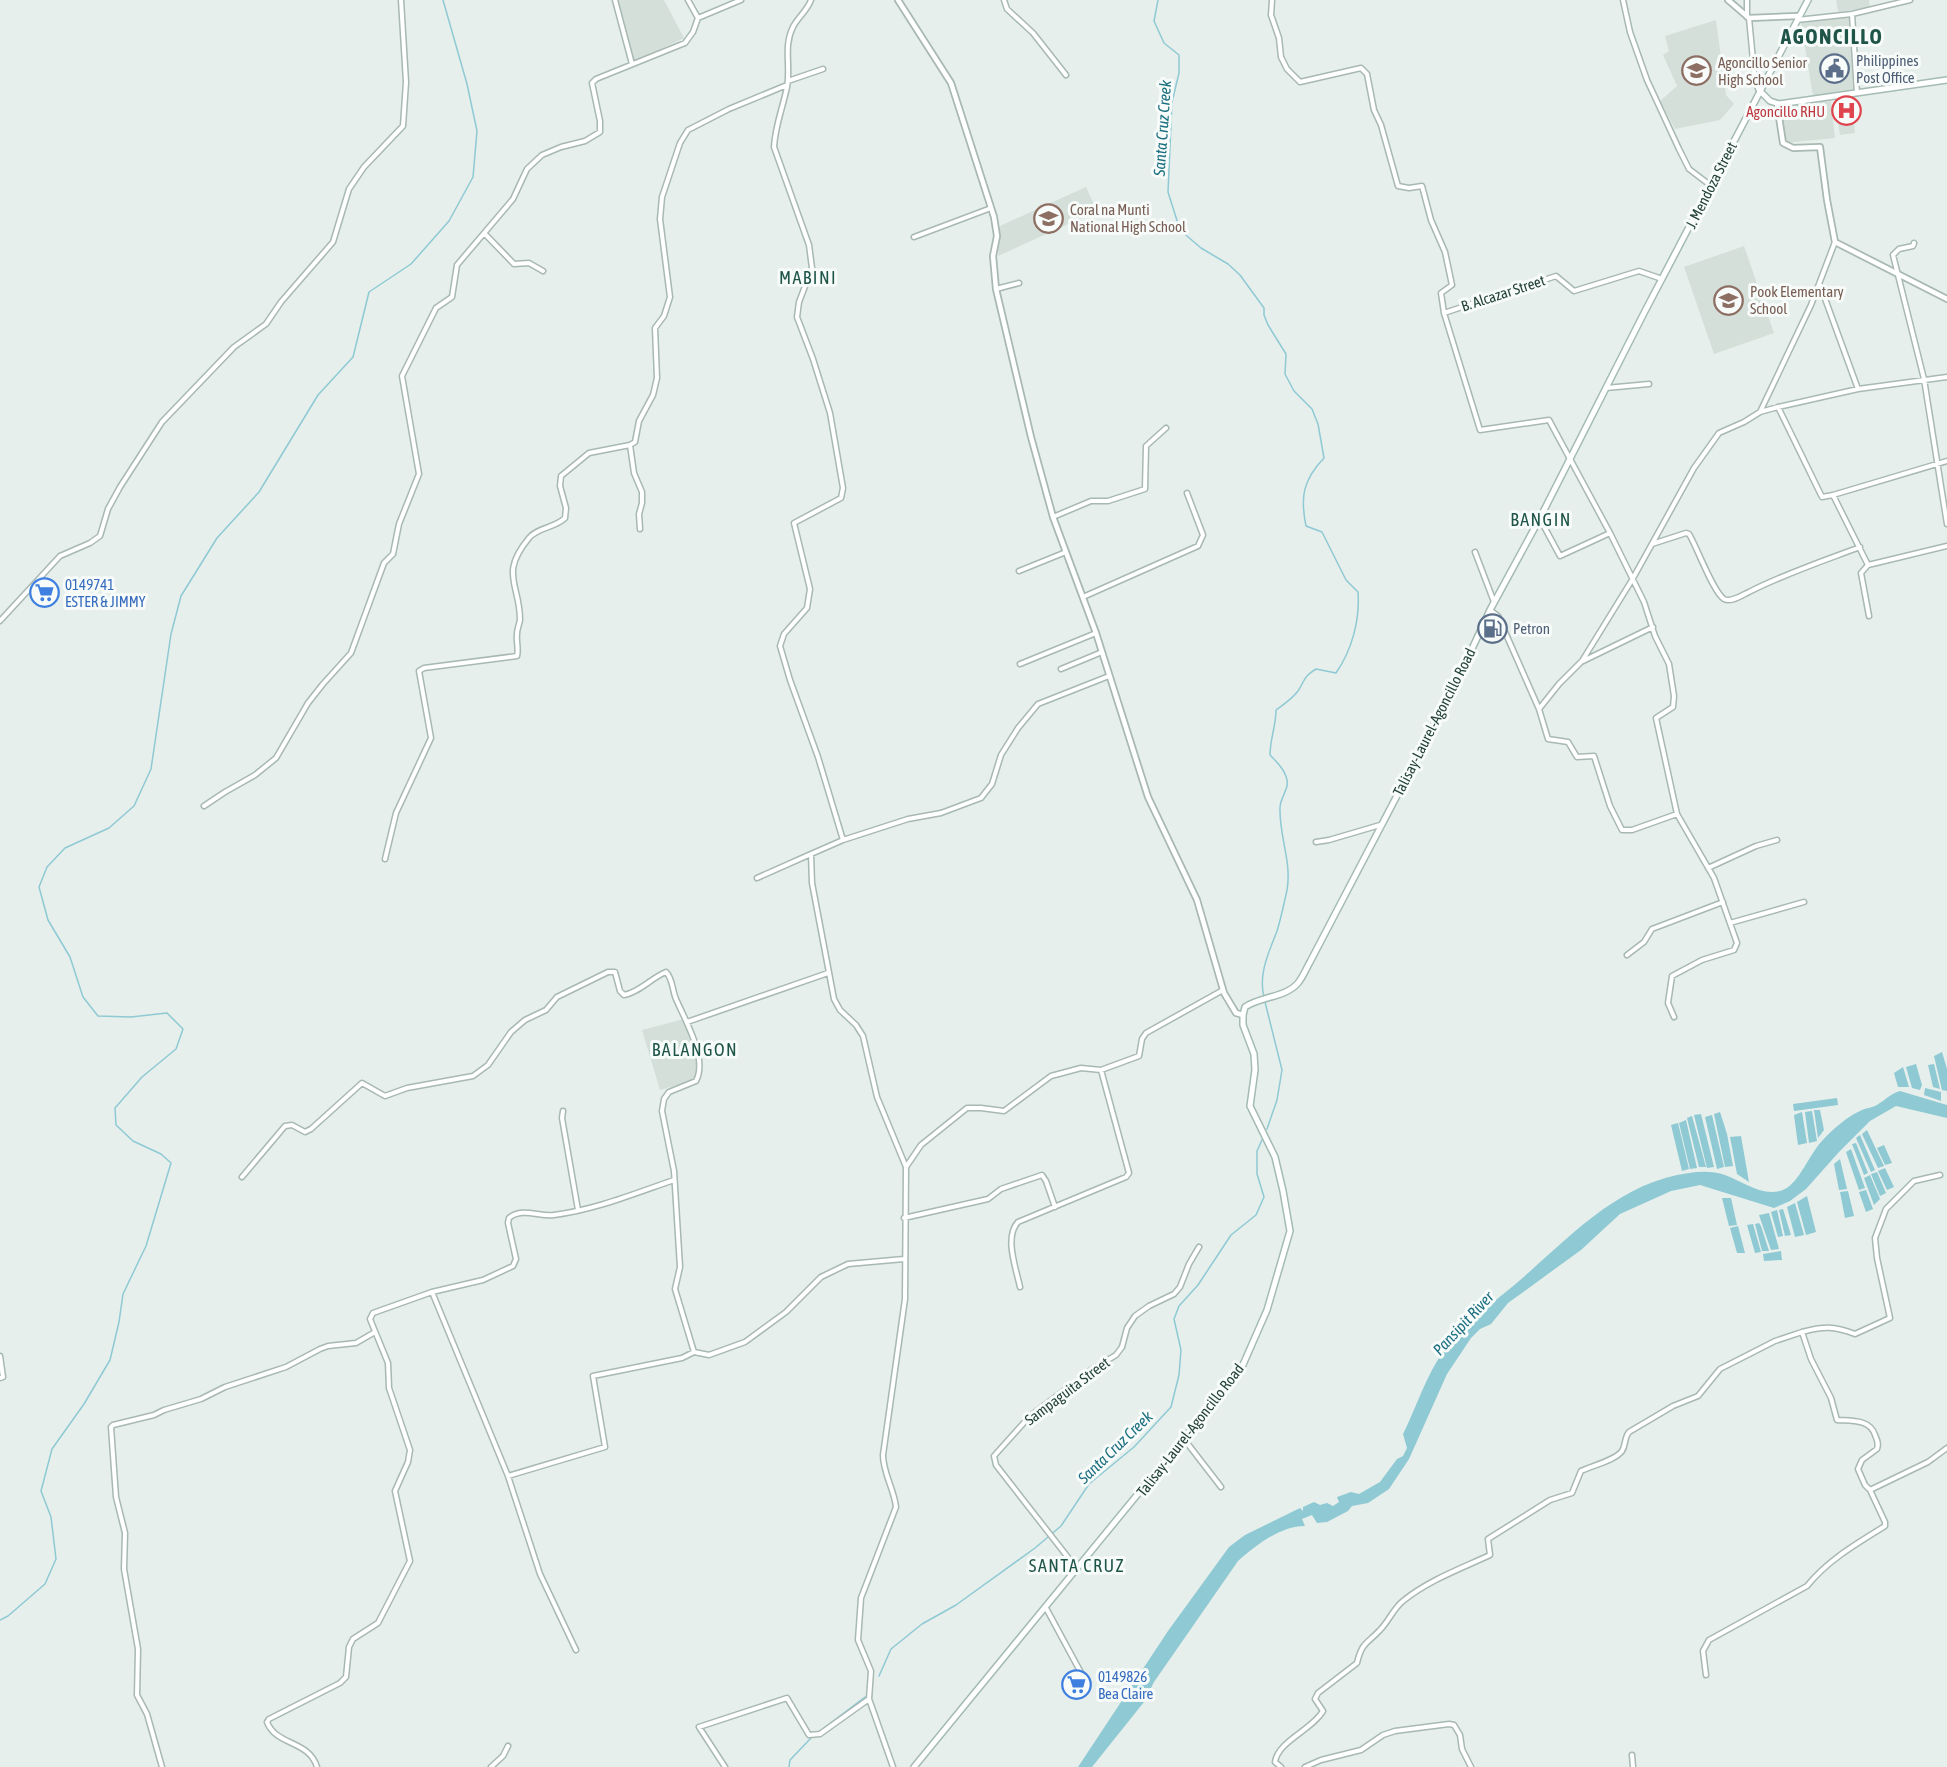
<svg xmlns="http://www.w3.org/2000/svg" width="1947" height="1767" viewBox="0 0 1947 1767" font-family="'Asap Condensed',sans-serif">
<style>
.built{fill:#d4dfda}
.water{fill:#8ec9d4}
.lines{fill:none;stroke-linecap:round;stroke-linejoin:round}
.stream{stroke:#8ec9d4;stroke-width:1.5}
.minor-casing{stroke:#a8b8b2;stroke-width:7}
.tertiary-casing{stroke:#a8b8b2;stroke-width:8}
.secondary-casing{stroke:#a4bbb3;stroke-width:8}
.minor{stroke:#fff;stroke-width:4}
.tertiary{stroke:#fff;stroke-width:4.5}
.secondary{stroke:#fff;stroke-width:5}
.labels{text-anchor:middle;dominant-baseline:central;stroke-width:6;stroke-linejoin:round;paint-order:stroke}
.service-label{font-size:15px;fill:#4e5e75;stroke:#f7fbf9;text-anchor:start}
.education-label{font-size:15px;fill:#785e54;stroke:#f7fbf9;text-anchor:start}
.health-label{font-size:15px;fill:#be3a42;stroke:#f7fbf9;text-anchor:end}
.street-label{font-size:15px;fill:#24423a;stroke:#f7fbf9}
.shop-label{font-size:15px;fill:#366cbe;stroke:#f7fbf9;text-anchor:start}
.water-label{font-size:16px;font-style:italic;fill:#1c6f80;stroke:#f7fbf9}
.quarter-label{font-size:18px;letter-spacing:1.5px;fill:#1f5548;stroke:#f7fbf9}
.district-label{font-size:21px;font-weight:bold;letter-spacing:1.5px;fill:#1f5548;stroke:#f7fbf9}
</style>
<rect width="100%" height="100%" fill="#e6efeb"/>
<path class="built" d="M618,0h46l20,38 -50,24z
M1836,0h33l1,7 -32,5z
M1851,17l3,73 -41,6 -12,-73z
M1716,20l10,75 8,9 -14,16 -45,9 -15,-28 17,-15 -14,-31 6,-4 -4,-15z
M1855,97l2,24 -3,1 1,11 -15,2 -5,-34z
M1831,101l4,37 -50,5 -5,-36z
M1086,187l11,24 -99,45 2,-30z
M1744,246l30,87 -60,21 -30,-87z
M684,1019l14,50 -3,11 -35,10 -18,-60z"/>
<path class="water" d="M1942,1052l5,17v22l-5,-1 -8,-34z
M1916,1064l6,21 -2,5 -8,-2 -6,-21z
M1934,1064l6,25 -7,-2 -5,-22z
M1903,1067l6,20h-11l-4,-14z
M1925,1088l16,4v9l-17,-6z
M1900,1091l47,14v13l-51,-12 -26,15 -31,31 -33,37 -16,12 -16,7 -74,-23 -29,6 -51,23 -39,36 -73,53 -17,21 -11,5 -9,9 -24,36 -38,85 -20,30 -21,14 -16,3 -4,5 -21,11 -10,1 -5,-8 -10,4 3,7c-25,0 -50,20 -67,35l-84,121 -10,20 -52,65h-14l90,-136 61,-84 16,-12 55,-27 3,3v-4l11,-5 6,3 7,-2 6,3 6,-4 -2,-5 14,-5 8,2 21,-12 17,-23 6,-3 4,-8 -4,-14c14,-28 23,-59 42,-85 21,-26 49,-47 74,-68 51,-44 100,-99 170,-108 12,-2 25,-2 36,2 19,7 40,24 60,14 14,-7 25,-35 36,-47 11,-12 24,-24 39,-31 5,-3 12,-3 17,-6 8,-5 13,-11 23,-14z
M1837,1098l1,7 -44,6 -1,-7z
M1814,1110h6l4,20 -6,8z
M1812,1111l5,30 -8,2 -4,-31z
M1720,1112l7,22 6,32 -8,1 -11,-53z
M1802,1112l5,31 -9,2 -4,-30z
M1701,1114l13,53 -7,1 -13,-53z
M1712,1115l12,52 -7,2 -12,-52z
M1692,1116l14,51h-7l-12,-49z
M1686,1120l11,48 -7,1 -11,-46z
M1678,1123l11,46 -7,2 -11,-46z
M1867,1130l17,36 -6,2 -16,-34z
M1860,1135l15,35 -4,2 -15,-34z
M1741,1136l8,46 -12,-8 -7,-37z
M1856,1143l12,30 -4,2 -12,-31z
M1884,1145l8,18 -7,2 -8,-17z
M1851,1149l14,39 -6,2 -13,-38z
M1840,1159l7,30 -8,1 -5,-26z
M1885,1168l9,19 -7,3 -9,-19z
M1877,1172l9,21 -6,3 -9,-22z
M1870,1175l10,24 -6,6 -10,-27z
M1866,1190l7,19 -7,3 -7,-20z
M1848,1191l6,25 -9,2 -5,-26z
M1807,1196l9,36 -10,3 -9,-33z
M1722,1198h9l6,27 -8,1z
M1795,1203l9,32 -9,2 -8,-30z
M1783,1209l8,26 -6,1 -6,-26z
M1777,1210l6,26 -5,1 -7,-25z
M1769,1213l10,36 -8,1 -12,-35z
M1759,1223l2,3 8,25h-7l-7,-27z
M1753,1224l8,28 -6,1 -8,-28z
M1738,1226l7,27h-8l-7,-25z
M1781,1251l1,9 -18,1 -1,-7z"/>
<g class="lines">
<path class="stream" d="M1158,0l-4,21 10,22 15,12v18l-7,29 -4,90 12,38 21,18 27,16 12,11 24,33v7l4,10 18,29 -1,20 9,17 18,18 6,15 6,34c-21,22 -24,39 -18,68l16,6 24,48 12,12c2,28 -6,58 -22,81l-20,-4c-14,9 -10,10 -18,22 -6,8 -14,13 -22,19 0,16 -6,29 -6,45 8,8 19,19 17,31 -2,8 -7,14 -7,22 -1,28 12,54 7,82 -3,14 -6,28 -10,41 -8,21 -19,43 -13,66
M1265,1002l17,68 -5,30 -10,29
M0,1620l8,-4 37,-32 11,-25 -5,-42 -10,-26 11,-42 32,-45 26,-44 9,-38 4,-28 23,-48 25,-83 -10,-9 -28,-13 -17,-16 -1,-17 27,-31 34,-28 7,-20 -16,-16 -36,4 -33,-1 -15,-19 -13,-40 -22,-37 -9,-33 8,-20 18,-19 44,-20 25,-22 17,-37 20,-135 10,-38 36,-58 42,-46 59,-97 35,-38 16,-65 42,-28 38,-43 24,-44 4,-46 -10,-47 -24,-84
M879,1676l12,-27 31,-25 34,-19 79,-57 26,-22 28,-42 45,-37 37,-40 8,-32 2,-25 -7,-31 5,-13 19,-21 33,-50 25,-20 8,-18 -7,-23v-23l5,-11
M820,1731l45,-34
M789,1767l1,-7 21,-22"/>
<defs>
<path id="minor" d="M615,0l17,64
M688,0l10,18
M811,0c-4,11 -13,17 -18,27 -10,20 -2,39 -6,60 -4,20 -12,39 -13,60l35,98 3,23 -13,34 -2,15 16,42 17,54 13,75 -2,10 -47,25 16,66 -3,19 -23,26 -4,12 10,34 28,77 25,83
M1004,0l3,9 26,24 33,42
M1272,0l-1,15 8,23 2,19 6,12 13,13 61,-14 6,6 7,36 7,15 17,61 11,2 13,-2 9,34 14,32 7,33 -11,8 3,20 36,117 69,-10 61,113
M1623,0l7,32 17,48 32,69 10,20 21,16
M1852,14l5,79
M1747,17v-17
M1749,18l6,63 4,10
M1797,20l55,-6 58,-14
M788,81l35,-12
M485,234l29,30 15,-1 14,8
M914,237l77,-29
M1914,243l-1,3 -14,3 -6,6 31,124 23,145
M1820,285l38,104
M996,289l23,-6
M1444,313l112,-37 18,15 65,-20 23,8
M1606,388l43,-4
M1778,407l44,90 11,-2 35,70 -7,8 8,43
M1760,412l51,-107 24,-63
M1833,495l114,-34
M1053,517l38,-16h17l37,-12 1,-43 20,-18
M640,529l-1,-15 3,-11v-11l-8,-19 -4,-28 5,-3 4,-21 14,-26 4,-17 -2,-50 9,-12 6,-19 -10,-78 2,-22 18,-54 8,-13 41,-21 58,-24
M1652,544l34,-11 3,1c8,13 24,58 35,65 7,4 18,-4 25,-7 35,-18 74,-31 111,-45
M1475,552l19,50
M1868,565l79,-19
M1019,571l47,-19
M1083,597l115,-51 5,-11 -16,-42
M1490,610l8,6 41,93 9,30 20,3 9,15 17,-1 16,50 12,24h10l45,-16 -21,-96 17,-11 1,-11 -5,-32 -14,-28 -11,-34 -34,-69 -50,23 -20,-37
M0,621l60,-65 30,-13 10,-7 8,-27 12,-22 42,-65 72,-75 32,-23 15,-22 52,-60 16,-53 15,-22 39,-41 3,-44 -5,-82
M1583,661l70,-34
M1020,664l76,-31
M1061,669l41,-17
M1539,709l20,-25 23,-23 50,-81 62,-112 25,-35 25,-11 16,-10 18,-5 80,-18 89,-12
M204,806l21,-14 30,-17 21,-17 32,-55 15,-19 28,-31 33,-90 9,-9 6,-30 20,-50 -17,-98 34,-68 16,-11 5,-32 56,-66 14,-30 15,-14 19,-8 24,-6 15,-9v-11l-8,-38 4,-4 89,-36 8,-11 5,-14 43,-18
M1316,842l13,-2 51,-15
M385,859l11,-46 35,-75 -12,-67 5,-3 93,-12c2,-7 -1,-14 0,-22 0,-5 2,-9 3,-14 0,-36 -21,-46 9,-82 9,-11 26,-10 36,-20l1,-10 -6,-22 1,-10 28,-23 41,-8
M1708,868l48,-22 21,-6
M757,878l54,-24
M1730,923l74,-21
M1627,955l17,-13 8,-13 71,-27
M1674,1017l-6,-14 4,-27 30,-16 32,-10 3,-7 -23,-65 -37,-64
M687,1022l141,-49
M563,1111l-1,7 16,92
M906,1167l15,-22 46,-37h14l23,3 47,-35 30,-8 20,2 38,-14 3,-17 4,-6 77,-43
M242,1177l43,-51 7,-1 13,7 6,-3 51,-46 23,13 22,-8 66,-12 15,-11 23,-33 14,-12 21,-10 11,-13 51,-25h7l5,19 4,4c16,-3 27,-17 42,-23 7,7 6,18 10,27 9,21 32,60 20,82l-27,11 -5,7 -2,12 12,60 6,96 -5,22 19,63 -12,6 -89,18 12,71 -97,29
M904,1218l84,-19 13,-10 41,-14 4,6 9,26
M1020,1287c-4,-19 -16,-50 -2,-65l108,-45 3,-4 -28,-103
M432,1292l51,-12 30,-14 3,-7 -8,-36 1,-5c13,-11 30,-1 45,-3 41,-5 82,-22 120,-35
M1802,1332c22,-6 32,-6 53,2l35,-16 -13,-60 -2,-20 11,-29 28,-28 26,-6
M694,1352l15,3 36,-13 41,-30 35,-35 27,-13 56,-5
M0,1356l3,21 -3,1
M1184,1439l37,48
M1077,1569l-81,-104 -2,-9 36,-40 36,-27 9,-5 16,-14 25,-15 6,-8 5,-19 8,-12 14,-10 25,-12 6,-7 9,-23 10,-17
M1046,1608l40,74
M1706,1675l-3,-24 6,-11 98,-54c21,-26 49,-42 78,-60v-4l-15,-32
M1632,1755l1,12
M162,1767l-15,-53 -10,-19 1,-46 -14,-80 1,-36 -9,-36 -5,-70 2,-2 41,-10 10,-5 37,-11 24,-12 61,-20 34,-18 8,-3 28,-3 19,-11
M317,1767c-8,-27 -41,-21 -50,-45l2,-3 71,-36 6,-6 3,-30 4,-8 25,-16 32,-62 -15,-70 13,-29 2,-12 -21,-62 -1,-25 -18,-44 3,-6 59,-21 76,184 32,98 36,76
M491,1767l12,-11 5,-10
M725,1767l-26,-40 88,-29 22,37 11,-1 49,-35
M893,1767l-24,-68 2,-28 -13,-31 3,-42 35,-91c-2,-18 -13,-34 -13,-52l22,-156 1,-132 -29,-70 -14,-61 -7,-11 -16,-15 -6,-11 -22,-116 -1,-29 32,-14 65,-21 33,-6 40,-15 11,-14 9,-29 17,-27 20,-24 71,-28
M1281,1767l-6,-5c3,-21 37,-32 48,-51l-8,-12 3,-6 39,-30c5,-21 10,-19 23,-33 9,-9 13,-21 23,-29 26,-21 57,-32 87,-46l-2,-16 62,-39 22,-7 9,-22c10,-5 35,-11 41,-20 4,-6 2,-13 7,-19l44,-26 25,-10 22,-27 55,-28 27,-9 9,27 20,39 6,22c14,1 33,-1 38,15 2,5 4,8 2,14l-15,11 -4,9 7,16 5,5 58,-28 19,-14
M1305,1767l16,-7 40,-10 22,-15 12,-4 54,-7 5,1 6,10 2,14 9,18"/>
<path id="tertiary" d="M898,0l53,83 43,134 3,19 -4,20 3,33 35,148 22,80 43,116 52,164 49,103 27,93 12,20 7,2
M1728,0l21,18 49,-2
M1777,104l6,39 10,5 27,-1 7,53 8,42 112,57"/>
<path id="secondary" d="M1760,91l10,10 9,3 168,-24
M914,1767l328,-400 25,-57 23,-79 -7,-40 -8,-34 -25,-51 5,-36 -1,-16 -11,-29v-10l2,-8c16,-11 40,-9 53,-24 5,-6 8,-14 12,-21l148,-283 32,-69 50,-92 104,-205 164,-313"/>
</defs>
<use href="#minor" class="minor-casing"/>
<use href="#tertiary" class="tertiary-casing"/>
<use href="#secondary" class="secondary-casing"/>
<use href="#minor" class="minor"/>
<use href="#tertiary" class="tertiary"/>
<use href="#secondary" class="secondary"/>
</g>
<defs>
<symbol id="civic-ring" viewBox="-11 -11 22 22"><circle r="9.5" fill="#f7fbf9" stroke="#5c6f8a" stroke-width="1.5"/><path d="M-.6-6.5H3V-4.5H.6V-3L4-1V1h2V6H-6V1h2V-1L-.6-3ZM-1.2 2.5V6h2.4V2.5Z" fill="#5c6f8a"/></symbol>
<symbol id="school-ring" viewBox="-11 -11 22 22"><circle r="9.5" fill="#f7fbf9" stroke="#8d6e63" stroke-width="1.5"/><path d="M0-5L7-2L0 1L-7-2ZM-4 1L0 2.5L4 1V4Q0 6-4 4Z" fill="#8d6e63"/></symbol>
<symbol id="hospital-ring" viewBox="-11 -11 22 22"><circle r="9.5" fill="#f7fbf9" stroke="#e0444e" stroke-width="1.5"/><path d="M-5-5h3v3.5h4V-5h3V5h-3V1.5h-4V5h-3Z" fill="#e0444e"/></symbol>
<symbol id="supermarket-ring" viewBox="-11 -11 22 22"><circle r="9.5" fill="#f7fbf9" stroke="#3f7fe0" stroke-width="1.5"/><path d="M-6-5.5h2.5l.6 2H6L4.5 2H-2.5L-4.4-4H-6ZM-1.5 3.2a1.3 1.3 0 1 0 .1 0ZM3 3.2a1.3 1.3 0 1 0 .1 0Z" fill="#3f7fe0"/></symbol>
<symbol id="fuel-ring" viewBox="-11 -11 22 22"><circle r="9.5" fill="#f7fbf9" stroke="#5c6f8a" stroke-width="1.5"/><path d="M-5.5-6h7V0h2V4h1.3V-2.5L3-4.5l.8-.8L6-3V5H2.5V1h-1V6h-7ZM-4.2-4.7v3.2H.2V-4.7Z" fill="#5c6f8a"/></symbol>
</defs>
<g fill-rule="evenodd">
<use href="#civic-ring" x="1818" y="52" width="33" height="33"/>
<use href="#school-ring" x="1680" y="54" width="33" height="33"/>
<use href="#hospital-ring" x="1830" y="94" width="33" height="33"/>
<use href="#school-ring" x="1032" y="202" width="33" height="33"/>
<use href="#school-ring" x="1712" y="284" width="33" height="33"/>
<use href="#supermarket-ring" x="28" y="576" width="33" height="33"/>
<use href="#fuel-ring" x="1476" y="612" width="33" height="33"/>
<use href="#supermarket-ring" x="1060" y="1668" width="33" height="33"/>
</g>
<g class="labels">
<g class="service-label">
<text x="1856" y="60">Philippines<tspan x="1856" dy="17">Post Office</tspan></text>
<text x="1513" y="628">Petron</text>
</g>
<g class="education-label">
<text x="1718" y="62">Agoncillo Senior<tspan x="1718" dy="17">High School</tspan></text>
<text x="1070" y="209">Coral na Munti<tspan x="1070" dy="17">National High School</tspan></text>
<text x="1750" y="291">Pook Elementary<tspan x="1750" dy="17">School</tspan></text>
</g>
<g class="health-label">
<text x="1825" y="111">Agoncillo RHU</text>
</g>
<g class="street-label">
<text transform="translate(1711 185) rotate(-63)">J. Mendoza Street</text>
<text transform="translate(1503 293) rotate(-18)">B. Alcazar Street</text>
<text transform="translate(1434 722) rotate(-63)">Talisay-Laurel-Agoncillo Road</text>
<text transform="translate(1067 1391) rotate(-37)">Sampaguita Street</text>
<text transform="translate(1190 1430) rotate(-52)">Talisay-Laurel-Agoncillo Road</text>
</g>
<g class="shop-label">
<text x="65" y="584">0149741<tspan x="65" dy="17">ESTER &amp; JIMMY</tspan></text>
<text x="1098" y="1676">0149826<tspan x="1098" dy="17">Bea Claire</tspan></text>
</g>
<g class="water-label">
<text transform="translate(1162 128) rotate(-86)">Santa Cruz Creek</text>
<text transform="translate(1463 1323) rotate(-47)">Pansipit River</text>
<text transform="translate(1115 1447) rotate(-44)">Santa Cruz Creek</text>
</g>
<g class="quarter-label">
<text x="808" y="277">MABINI</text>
<text x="1541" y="519">BANGIN</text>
<text x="695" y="1049">BALANGON</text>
<text x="1077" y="1565">SANTA CRUZ</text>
</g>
<g class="district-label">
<text x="1832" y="36">AGONCILLO</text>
</g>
</g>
</svg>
